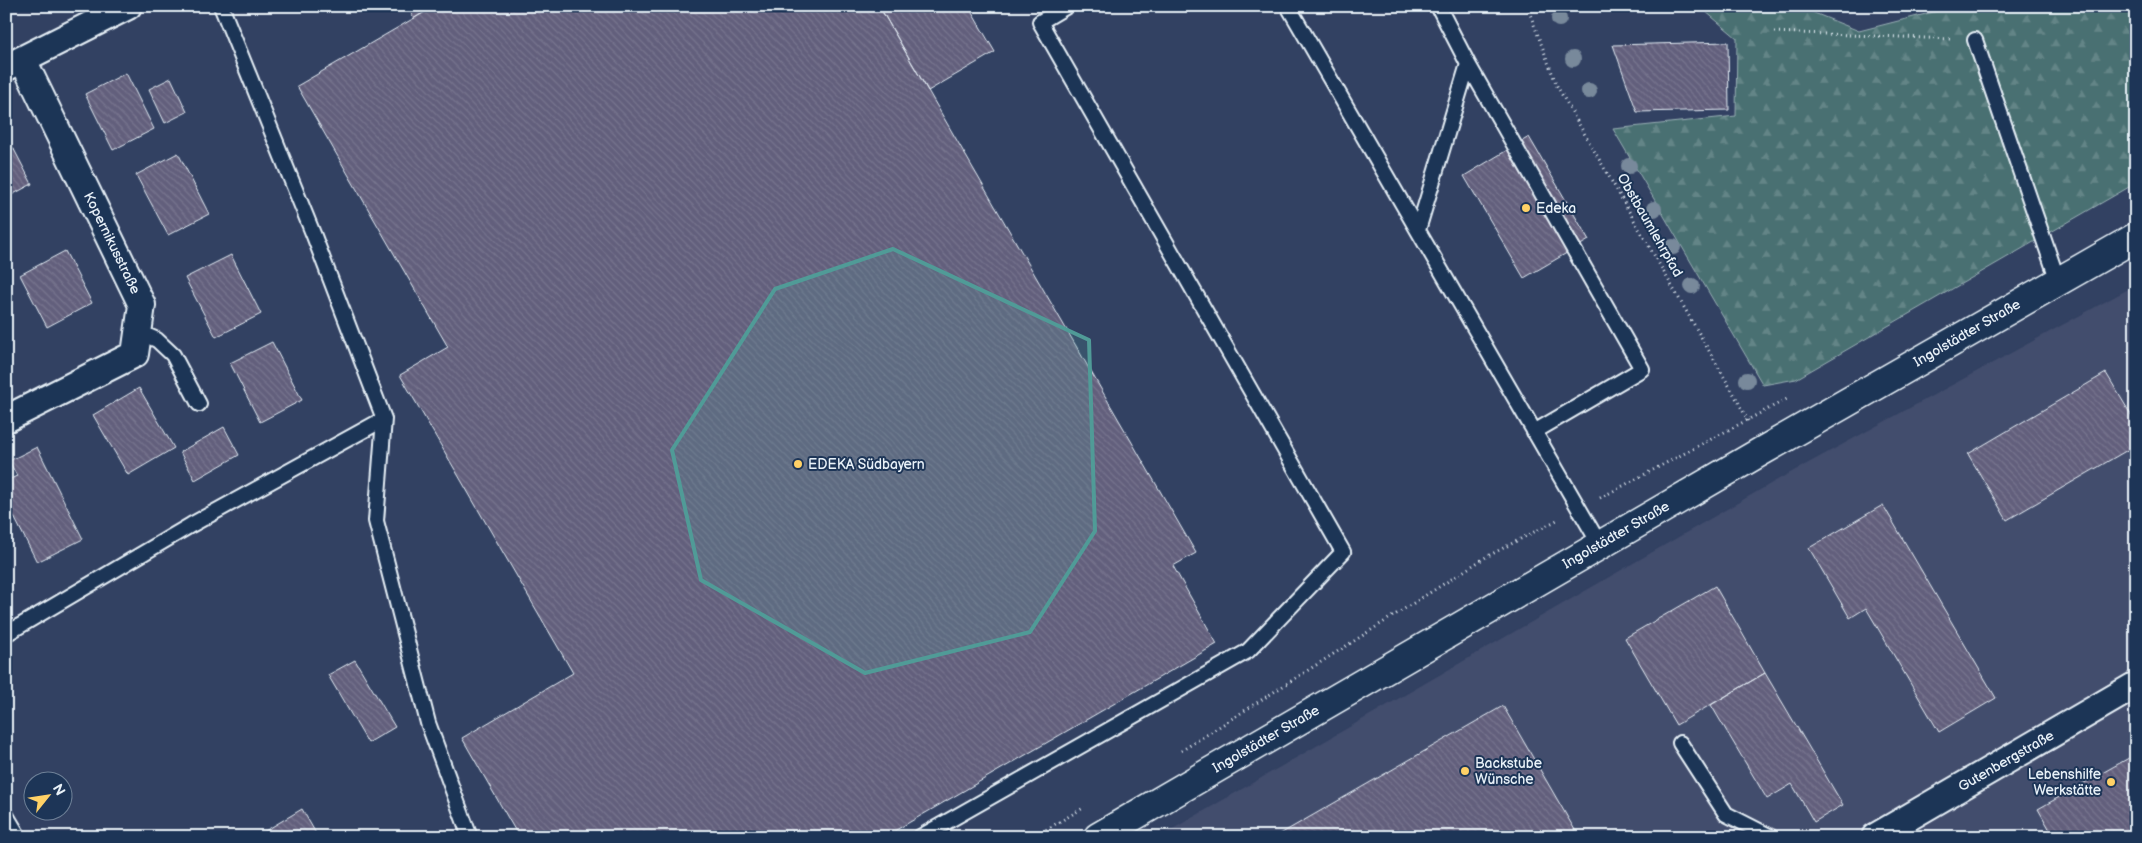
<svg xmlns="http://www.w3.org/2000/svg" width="2142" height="843" viewBox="0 0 2142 843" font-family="'Balsamiq Sans',sans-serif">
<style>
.built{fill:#434d6d}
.forest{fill:url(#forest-firs);stroke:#99b0b5}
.building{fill:url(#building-back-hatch);stroke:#e8f1f8}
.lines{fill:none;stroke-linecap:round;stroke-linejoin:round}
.lane-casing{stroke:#e8f1f8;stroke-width:18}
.street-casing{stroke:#e8f1f8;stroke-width:30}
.secondary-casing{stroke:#e8f1f8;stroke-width:31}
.path{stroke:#e8f1f8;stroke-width:3;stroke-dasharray:1 4;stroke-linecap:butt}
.lane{stroke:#1d3557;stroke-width:14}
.street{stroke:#1d3557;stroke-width:26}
.secondary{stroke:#1d3557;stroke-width:28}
.tree{fill:#78899b}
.marked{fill:#509b97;fill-opacity:0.2;stroke:#509b97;stroke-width:4;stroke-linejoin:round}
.poi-dot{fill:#ffd166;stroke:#1d3557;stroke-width:2}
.labels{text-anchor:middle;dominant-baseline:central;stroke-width:4;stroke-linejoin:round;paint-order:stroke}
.poi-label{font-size:14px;fill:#e8f1f8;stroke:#1d3557;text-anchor:start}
.street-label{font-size:14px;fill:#e8f1f8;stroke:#1d3557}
</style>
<defs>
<pattern id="forest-firs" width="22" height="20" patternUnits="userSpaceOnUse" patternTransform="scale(1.25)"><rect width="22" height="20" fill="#4a7072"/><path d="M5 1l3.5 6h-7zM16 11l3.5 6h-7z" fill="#648587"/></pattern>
<pattern id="building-back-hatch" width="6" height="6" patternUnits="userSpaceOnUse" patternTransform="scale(1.25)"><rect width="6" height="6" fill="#625e7c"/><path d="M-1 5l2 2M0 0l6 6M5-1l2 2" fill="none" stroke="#78768f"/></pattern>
</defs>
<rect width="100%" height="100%" fill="#324162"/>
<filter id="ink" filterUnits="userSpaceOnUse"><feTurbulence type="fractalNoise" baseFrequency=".02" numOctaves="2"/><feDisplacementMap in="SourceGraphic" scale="10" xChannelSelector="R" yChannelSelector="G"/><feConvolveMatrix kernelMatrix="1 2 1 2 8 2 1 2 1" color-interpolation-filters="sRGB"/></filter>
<g filter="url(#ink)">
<path class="built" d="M2136,285v552h-977l620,-358z"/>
<path class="forest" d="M1699,6h98l62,25 98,-25h179v177l-340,196 -33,6 -150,-256 123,-13 1,-78z"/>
<path class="building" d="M409,6h26l-22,13z
M435,6h444l317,547 -23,13 44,78 -333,193h-365l-57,-99 111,-65 -173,-298 48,-28 -151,-261z
M879,6h89l27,46 -67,39z
M1728,42l1,68 -92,2 -24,-67z
M126,73l28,56 -41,21 -28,-56z
M171,78l16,34 -22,11 -16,-34z
M6,134l26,50 -26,14z
M1529,137l60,103 -65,38 -60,-102z
M178,153l31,61 -41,21 -32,-60z
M65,251l27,52 -45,24 -27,-52z
M231,255l30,59 -45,23 -31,-59z
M272,342l30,58 -42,22 -30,-59z
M2106,373l30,50v22l-129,75 -39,-66z
M139,388l35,60 -46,27 -35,-60z
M224,427l15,28 -44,25 -15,-28z
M37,447l46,92 -46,23 -31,-61v-20l11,-5 -8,-15z
M1883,505l113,193 -57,34 -73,-124 -16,10 -41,-70z
M1715,586l50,87 -89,52 -51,-87z
M355,660l40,67 -27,16 -40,-68z
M1765,673l78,132 -29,17 -22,-38 -25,15 -56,-94z
M1503,706l76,131h-304z
M2136,754v83h-82l-16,-28z
M302,809l16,28h-63z"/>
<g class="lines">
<defs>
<path id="lane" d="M221,6l93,230 70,183 -8,102 52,202 42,114
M1288,6l312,539
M1438,6l30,58 174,305 -108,63
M1975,40l83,241
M1418,230l50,-166
M139,332l18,8 16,15 26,49
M6,634l185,-109 193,-106
M1680,743l46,71 45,23
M6,815l13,22
M920,837l328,-186 95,-99 -303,-530 27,-16"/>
<path id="street" d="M7,67l121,-61
M6,419l129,-65 7,-49 -119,-245
M1875,837l261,-152"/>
<path id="secondary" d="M1098,837l664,-386 374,-214"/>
</defs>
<use href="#lane" class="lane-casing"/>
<use href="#street" class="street-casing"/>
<use href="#secondary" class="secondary-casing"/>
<path class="path" d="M1527,6l30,80 182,317 10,20
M1774,32l178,7
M1600,498l187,-99
M1181,751l305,-194 73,-38
M1033,837l52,-30"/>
<use href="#lane" class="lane"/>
<use href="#street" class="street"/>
<use href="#secondary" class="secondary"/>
</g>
<g class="tree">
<circle cx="1559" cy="19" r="8"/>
<circle cx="1573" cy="59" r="8"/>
<circle cx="1589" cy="91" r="8"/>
<circle cx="1629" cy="166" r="8"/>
<circle cx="1654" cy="209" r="8"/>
<circle cx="1673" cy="247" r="8"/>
<circle cx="1692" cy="286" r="8"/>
<circle cx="1747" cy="380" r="8"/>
</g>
</g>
<path class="marked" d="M893,249l196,91 6,191 -65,101 -165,41 -164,-93 -29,-130 103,-161z"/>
<g class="poi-dot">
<circle cx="1526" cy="208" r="5"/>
<circle cx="798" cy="464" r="5"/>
<circle cx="1465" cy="771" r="5"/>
<circle cx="2111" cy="782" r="5"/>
</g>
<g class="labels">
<g class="poi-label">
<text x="1536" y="208">Edeka</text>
<text x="808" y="464">EDEKA Südbayern</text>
<text x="1475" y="763">Backstube<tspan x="1475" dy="16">Wünsche</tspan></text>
<text x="2101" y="774" text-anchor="end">Lebenshilfe<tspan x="2101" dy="16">Werkstätte</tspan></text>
</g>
<g class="street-label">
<text transform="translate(1650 225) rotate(60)">Obstbaumlehrpfad</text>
<text transform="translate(112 243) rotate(64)">Kopernikusstraße</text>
<text transform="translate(1967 333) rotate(-30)">Ingolstädter Straße</text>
<text transform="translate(1616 535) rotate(-30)">Ingolstädter Straße</text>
<text transform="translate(1266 739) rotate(-30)">Ingolstädter Straße</text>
<text transform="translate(2006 761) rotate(-30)">Gutenbergstraße</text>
</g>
</g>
<rect width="2142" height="843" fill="none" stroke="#1d3557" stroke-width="25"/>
<rect x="12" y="12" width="2117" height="818" fill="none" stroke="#e8f1f8" stroke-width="2" filter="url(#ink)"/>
<g transform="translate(48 796) rotate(60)"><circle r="24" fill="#1d3557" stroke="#6e8097"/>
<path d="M0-4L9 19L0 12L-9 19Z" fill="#ffd166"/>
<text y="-8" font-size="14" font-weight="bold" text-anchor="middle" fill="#e8f1f8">N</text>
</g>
</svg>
